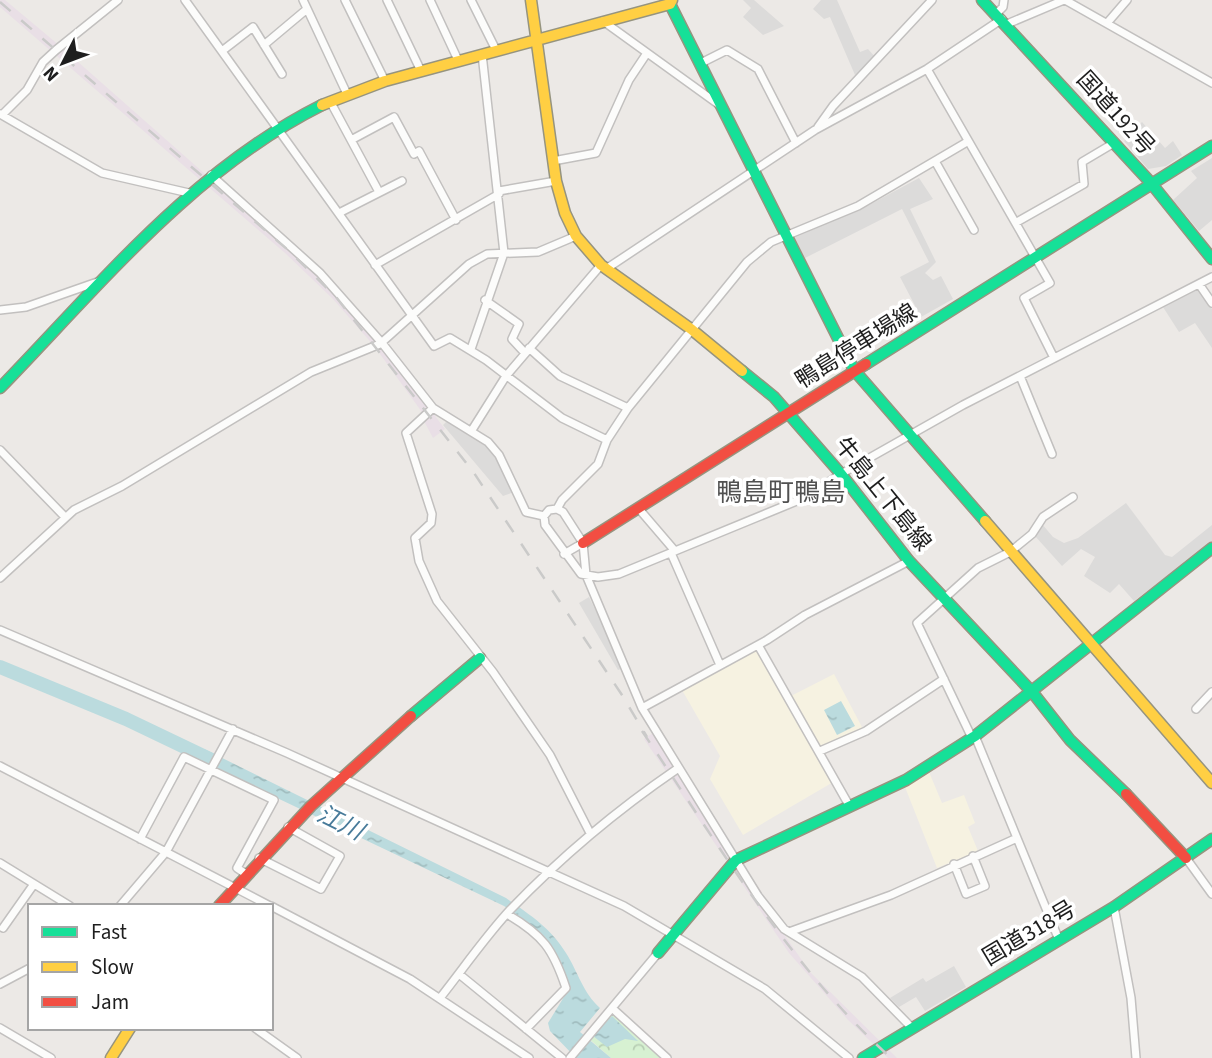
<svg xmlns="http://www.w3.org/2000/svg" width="1212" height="1058" viewBox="0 0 1212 1058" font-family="'Source Sans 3','Noto Sans JP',sans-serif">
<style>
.education{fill:#f6f2e1}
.railway{fill:#e9dfe6}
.park{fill:url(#park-crowns)}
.parking{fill:#dcdbda}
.water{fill:url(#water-ripples)}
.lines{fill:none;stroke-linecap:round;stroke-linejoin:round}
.river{stroke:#bbdbde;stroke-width:14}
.street-casing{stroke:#c2c0bf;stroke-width:10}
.fast-casing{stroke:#96947f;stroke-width:13}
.slow-casing{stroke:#96947f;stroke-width:13}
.jam-casing{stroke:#96947f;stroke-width:13}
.street{stroke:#fcfcfb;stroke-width:7}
.fast{stroke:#16e098;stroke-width:10}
.slow{stroke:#ffcf43;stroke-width:10}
.jam{stroke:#f24e42;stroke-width:10}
.rail{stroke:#cacac9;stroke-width:2.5;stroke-dasharray:14 14;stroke-linecap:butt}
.labels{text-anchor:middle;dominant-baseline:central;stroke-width:7;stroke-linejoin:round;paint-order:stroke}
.street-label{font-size:23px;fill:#1e1e1e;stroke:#fff}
.water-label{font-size:24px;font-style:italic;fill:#487b9a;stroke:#fff}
.quarter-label{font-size:26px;fill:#515151;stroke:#fff}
</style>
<defs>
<pattern id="park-crowns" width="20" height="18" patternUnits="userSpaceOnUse" patternTransform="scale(1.75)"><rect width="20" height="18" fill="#d7f1d2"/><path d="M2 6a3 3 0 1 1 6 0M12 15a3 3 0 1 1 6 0" fill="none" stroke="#b8ceb4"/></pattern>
<pattern id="water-ripples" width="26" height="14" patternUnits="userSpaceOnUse" patternTransform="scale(1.75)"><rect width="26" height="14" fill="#bbdbde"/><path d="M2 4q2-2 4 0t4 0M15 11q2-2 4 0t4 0" fill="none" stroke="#a0bcbe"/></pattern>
</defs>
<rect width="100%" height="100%" fill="#ece9e6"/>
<path class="education" d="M757,648l30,50 47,-24 29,55 -46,21 18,31 -92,54 -33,-56 10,-23 -38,-66z
M929,772l13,31 22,-8 11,28 -7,4 10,24 -41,17 -32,-81z"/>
<path class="railway" d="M0,0h5l55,46 230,203 48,47 42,48 65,85 -12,9 -9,-17v-6l-49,-68 -42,-48 -48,-46 -285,-246z
M653,733l81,129 76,110 87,86h-9l-40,-38 -59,-67 -145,-214z"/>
<path class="park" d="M612,1008l55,50h-56l-24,-21z"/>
<path class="parking" d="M743,0h11l30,26 -21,9 -20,-18 8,-9z
M821,0h16l23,52 8,-3 7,8 -20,18 -25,-58 -6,2 -11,-10z
M1142,122l23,26 8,-7 9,14 -16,11 -18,3 -24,-28z
M1212,158v62l-13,11 -26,-31 24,-22 -6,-7z
M919,178l14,21 -23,10 26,53 -11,11 8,7 8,-4 12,23 -32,18 -21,-40 29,-15 -27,-53 -97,49 -11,-20 75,-33z
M1197,287l15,22v39l-17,-25 -16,9 -16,-25z
M448,420l37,24 18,24 11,24 -11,4 -60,-71z
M1126,503l39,52 7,2 40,-32v17l-78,59 -15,-17 -9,9 -26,-17 11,-19 -14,-8 -19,17 -27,-30 7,-12 11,13 11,6 14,-5z
M589,597l8,16 27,55 -6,2 -39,-67z
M954,966l12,21 -41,24 -9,-14 -17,10 -9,-9 33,-20 3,4z"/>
<path class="water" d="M841,701l14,25 -18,9 -13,-25z
M204,749l302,149c23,16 45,30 60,55 12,19 17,40 34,55l-20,24 31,26h-35l-26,-27 -2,-8 22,-36c-18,-46 -25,-54 -66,-81l-309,-147z
M612,1016l26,25 -13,-2 -18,8 -14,-11z"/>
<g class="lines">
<path class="river" d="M0,667l126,52 90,43"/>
<defs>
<path id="street" d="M185,0l249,346 16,-8 36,22 76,58 45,22
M303,0l44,94
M345,0l40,81
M387,0l34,71
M430,0l28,60
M471,0l25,50
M1065,0l147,83
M996,14l7,-7 1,-7
M603,21l115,83
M1108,22l19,-22
M1007,24l57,-24
M264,45l43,-36
M222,51l31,-24 29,47
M701,63l26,-13 31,19 38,74
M927,69l123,214 -26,15 30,60
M330,101l49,91
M0,114l102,59 87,20
M2,115l25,-25 16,-28 13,-12 62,-50
M818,127l15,-21 99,-106
M351,140l43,-23 20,37 5,-3 37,69
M553,161l43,-8 33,-73 18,-27
M935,161l39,69
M211,175l109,98 62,70 51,65
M499,191l57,-10
M339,213l63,-32
M1017,222l67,-38 -2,-22 32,-19
M375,265l124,-71
M606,269l209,-139 112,-61 75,-50
M1199,284l13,19
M485,300l34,24 -7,15 13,14
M0,310l26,-3 77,-27
M529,348l31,28 68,32
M471,349l33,-96 -22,-199
M1020,376l32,78
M472,430l34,-54 95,-111
M0,450l65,67
M557,509l5,-9 36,-36 9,-24 21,-32 119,-146 24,-20 87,-36 109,-64
M639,509l36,42
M544,516l1,9 36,49 17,3 21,-3 185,-76 37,-24 122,-69 249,-128
M671,553l49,112
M564,554l19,-11
M0,578l74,-68 48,-24 189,-114 69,-28 89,-80 18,-10 51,-2 38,-16
M0,630l287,123 337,153 141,83 84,69
M758,645l92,162
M642,708l125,-68 38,-25 104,-54
M1196,709l16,-17
M975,736l84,204
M972,738l-55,-115 61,-55 32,-16 22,-18 11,-17 30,-20
M820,751l46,-20 78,-52
M0,766l270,140
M590,833l-40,-78 -57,-83 -56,-71 -18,-40 -4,-23 16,-15 1,-9 -26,-81 27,-25 55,34 11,13 27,57 18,4 5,-6 8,-1 6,3 20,31 3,32 56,133 116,188 26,33 78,48 49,50
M140,839l44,-82 90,43 -37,68 9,6
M259,858l62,31 19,-33 -52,-29
M1186,858l26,36
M0,863l70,43
M954,864l12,30 19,-8 -12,-30
M120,906l46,-54 67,-123
M271,906l139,73 119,79
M1114,907l17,91 5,60
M507,914c36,21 46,35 59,74l-40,41
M3,928l31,-44
M789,932l102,-37 126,-57
M459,974l103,84
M0,984l30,-16
M440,998c23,-29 45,-61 70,-88 51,-53 107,-100 167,-141
M612,1008l55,50
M0,1028l51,30
M255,1028l42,30
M570,1058l88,-105"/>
<path id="fast" d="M982,0l169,183 61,76
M670,4l184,366 131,151
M866,364l346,-218
M742,371l32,26 67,77 68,87 124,132 37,47 56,54
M0,388c99,-102 192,-218 322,-283
M411,716l69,-58
M658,953l78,-93 170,-80 69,-44 237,-188
M863,1058l251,-151 98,-68"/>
<path id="slow" d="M531,0l25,181 9,32 11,23 25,29 90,64 51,42
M322,105l63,-24 285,-77 2,-4
M985,521l227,262
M111,1058l19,-30"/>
<path id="jam" d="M583,543l283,-179
M1126,794l60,64
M219,906l92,-100 100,-90"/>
</defs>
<use href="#street" class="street-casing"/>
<use href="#fast" class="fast-casing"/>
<use href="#slow" class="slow-casing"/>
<use href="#jam" class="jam-casing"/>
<use href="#street" class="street"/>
<use href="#fast" class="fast"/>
<use href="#slow" class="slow"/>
<use href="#jam" class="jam"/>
<path class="rail" d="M0,2l288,248 48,47 138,176 148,222 25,42
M642,731c77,114 146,234 249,327"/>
</g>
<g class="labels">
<g class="street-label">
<text transform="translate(1116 113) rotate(48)">国道192号</text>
<text transform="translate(856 346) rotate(-32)">鴨島停車場線</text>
<text transform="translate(883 494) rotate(51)">牛島上下島線</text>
<text transform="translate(1029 933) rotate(-31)">国道318号</text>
</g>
<g class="water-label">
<text transform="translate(340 823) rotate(26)">江川</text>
</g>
<g class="quarter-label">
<text x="781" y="492">鴨島町鴨島</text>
</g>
</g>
<rect x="28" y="904" width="245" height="126" fill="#ffffff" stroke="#a5a5a5" stroke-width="2"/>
<rect x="42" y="927" width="35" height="10" fill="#16e098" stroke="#a5a5a5" stroke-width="2"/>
<text x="91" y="939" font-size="21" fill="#1e1e1e">Fast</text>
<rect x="42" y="962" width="35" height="10" fill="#ffcf43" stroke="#a5a5a5" stroke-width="2"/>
<text x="91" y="974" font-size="21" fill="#1e1e1e">Slow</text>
<rect x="42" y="997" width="35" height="10" fill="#f24e42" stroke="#a5a5a5" stroke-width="2"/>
<text x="91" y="1009" font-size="21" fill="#1e1e1e">Jam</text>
<g transform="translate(63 63) rotate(228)" stroke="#ffffff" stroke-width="5" paint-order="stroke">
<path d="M0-5L12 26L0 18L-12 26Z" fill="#1e1e1e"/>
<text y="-10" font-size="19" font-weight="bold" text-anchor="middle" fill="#1e1e1e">N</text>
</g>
</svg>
